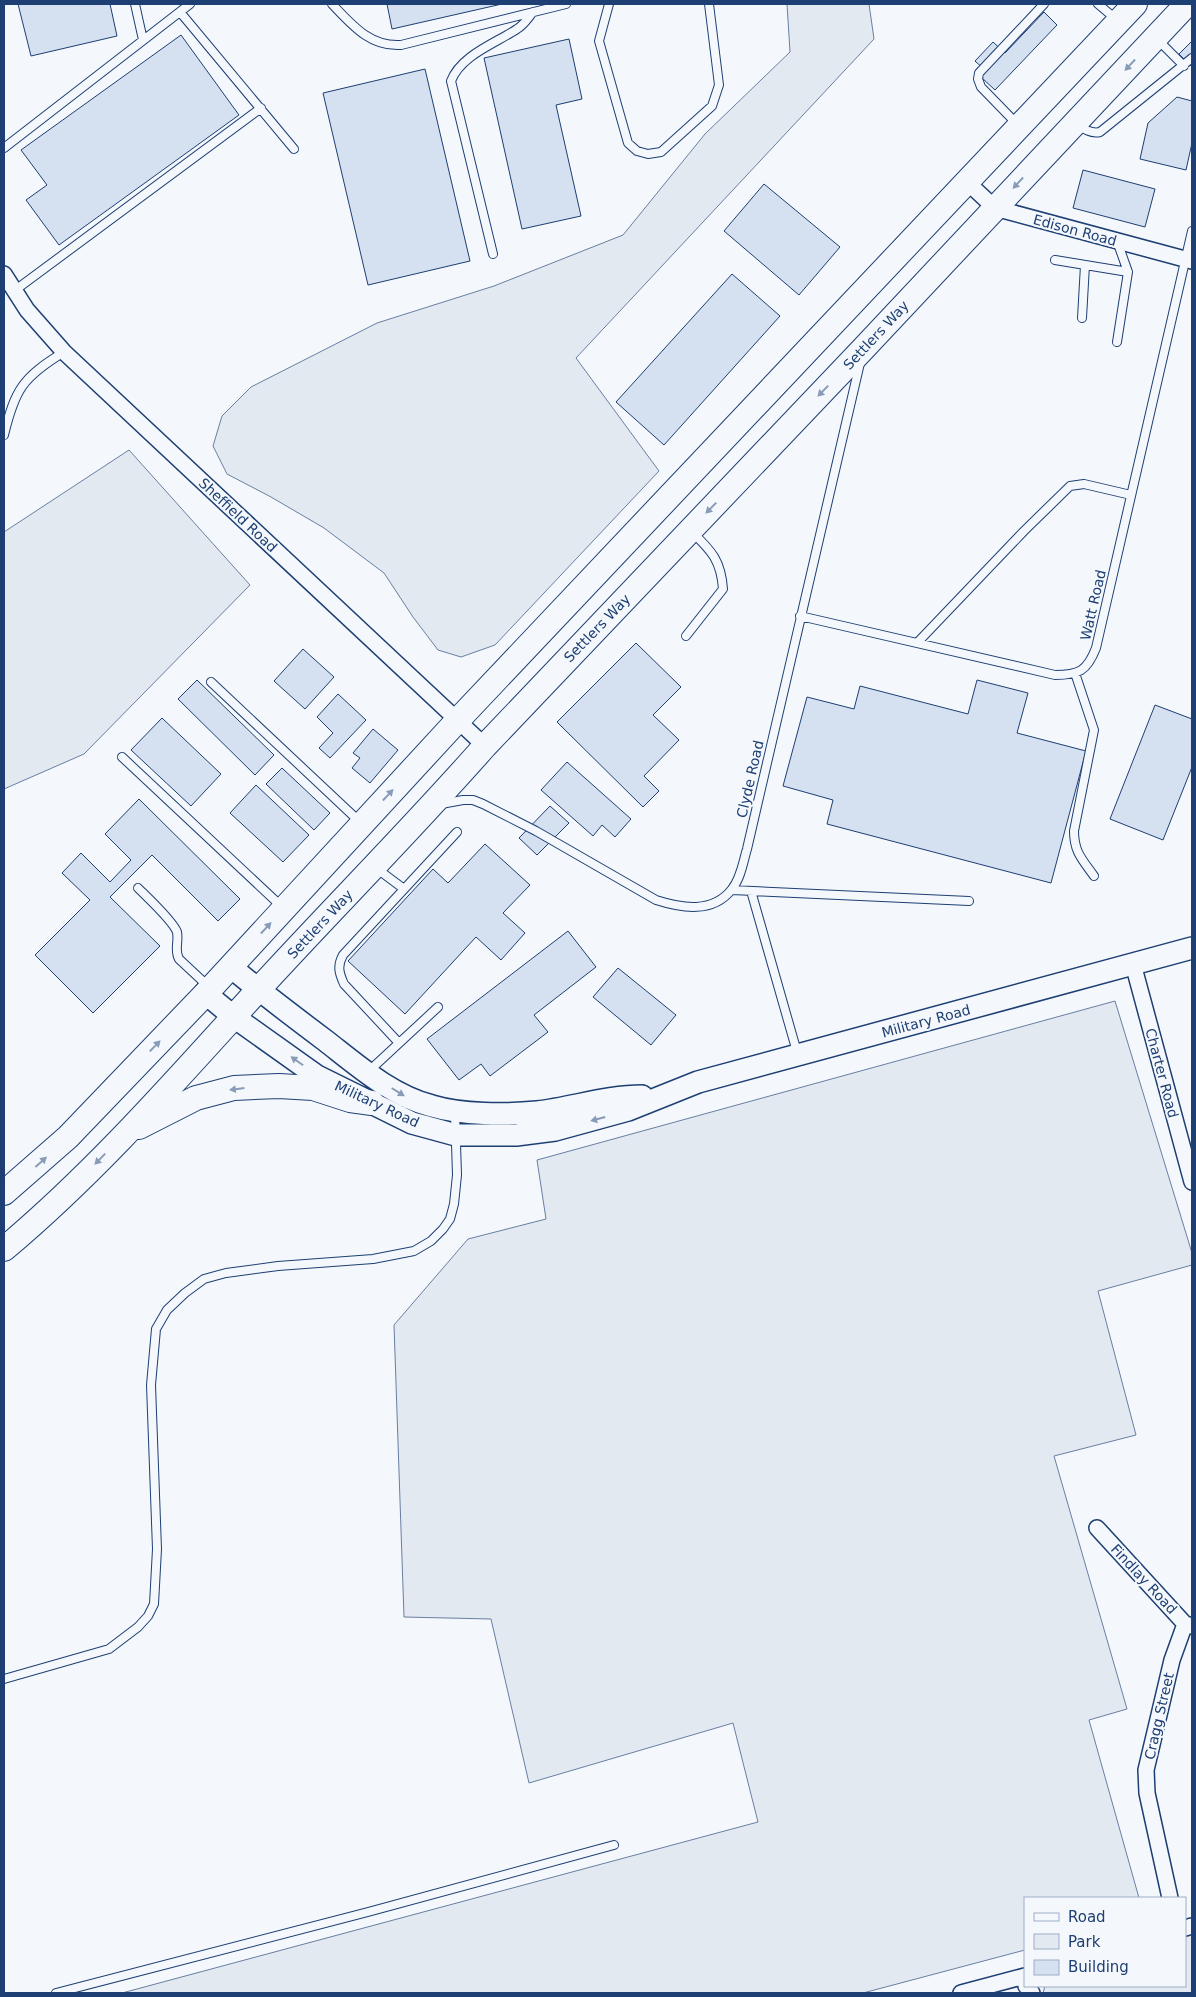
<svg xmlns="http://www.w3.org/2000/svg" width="1196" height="1997" viewBox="0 0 1196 1997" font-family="'DejaVu Sans',sans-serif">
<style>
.green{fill:#e3e9f0;stroke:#687fa3}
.building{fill:#d5e0f0;stroke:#1d3f73}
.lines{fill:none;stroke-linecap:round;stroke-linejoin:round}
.lane-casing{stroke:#1d3f73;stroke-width:10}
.street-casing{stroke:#1d3f73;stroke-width:18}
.secondary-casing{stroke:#1d3f73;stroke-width:24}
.primary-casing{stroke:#1d3f73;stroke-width:26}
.lane{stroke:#f4f7fb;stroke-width:8}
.street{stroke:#f4f7fb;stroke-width:15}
.secondary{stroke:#f4f7fb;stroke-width:21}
.primary{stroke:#f4f7fb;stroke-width:24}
.oneway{fill:#889bb7}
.labels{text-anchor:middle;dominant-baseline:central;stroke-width:4;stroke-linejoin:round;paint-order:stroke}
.street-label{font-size:14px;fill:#1d3f73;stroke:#f4f7fb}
</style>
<rect width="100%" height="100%" fill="#f4f7fb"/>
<path class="green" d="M787,4h82l5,35 -298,319 83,113 -164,174 -34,12 -23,-7 -25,-33 -29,-44 -60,-45 -53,-31 -44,-23 -14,-28 9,-30 29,-29 126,-64 117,-37 129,-51 82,-101 85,-82z
M129,450l121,135 -166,169 -80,35v-257z
M1115,1001l77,252v12l-94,26 38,144 -82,21 73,253 -38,11 50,178h-114v52l-162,43h-741l636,-171 -25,-99 -204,60 -38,-164 -87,-2 -10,-292 74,-86 78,-20 -9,-59z
M1192,1929v64h-149l2,-7h140v-54z"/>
<path class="building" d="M18,4h92l7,32 -86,20z
M387,4h115l-110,25z
M1044,12l13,13 -62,65 -14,-13 5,-6 -11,-10 18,-19 12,11z
M181,35l58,80 -180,130 -33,-45 21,-15 -26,-35z
M569,39l13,60 -26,6 25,111 -59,13 -38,-171z
M1192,41v26l-13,-13z
M425,69l45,192 -102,24 -45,-192z
M1177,97l15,4v42l-6,27 -46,-11 8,-36z
M1083,170l72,19 -10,38 -72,-19z
M764,184l76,63 -41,48 -75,-64z
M732,274l48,42 -116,129 -48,-43z
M636,643l45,44 -28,28 26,25 -35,36 15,15 -16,16 -86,-85z
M303,649l31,28 -29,32 -31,-28z
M197,680l77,75 -19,20 -77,-76z
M977,680l51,13 -11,40 69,18 -35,132 -224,-59 6,-24 -50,-14 24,-89 47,12 6,-23 108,28z
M338,694l28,26 -36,38 -11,-10 14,-15 -16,-16z
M1155,705l37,14v48l-29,73 -53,-21z
M162,718l59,56 -30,32 -60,-56z
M373,729l25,21 -28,33 -18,-15 8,-10 -7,-5z
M567,762l64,57 -16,18 -13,-12 -9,11 -52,-46z
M282,768l48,45 -16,17 -48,-46z
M256,785l53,50 -26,27 -53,-49z
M139,799l101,100 -22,22 -66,-66 -42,42 50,49 -67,67 -58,-58 55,-55 -28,-27 19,-20 29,29 21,-22 -26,-26z
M550,806l19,17 -32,32 -18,-17z
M485,844l45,41 -27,28 22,20 -24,27 -25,-23 -71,77 -57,-53 85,-92 15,14z
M568,931l28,36 -62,48 14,17 -58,44 -9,-12 -22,16 -32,-41z
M618,968l58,47 -25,30 -58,-48z"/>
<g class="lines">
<defs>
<path id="lane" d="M135,4l8,36
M332,4c20,21 38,43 69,41l165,-41
M609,4l-10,37 29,102 9,8 11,3 13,-2 51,-46 7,-21 -10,-81
M1098,4l19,16
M180,12l114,137
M1157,39l27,27
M1077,124c7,5 14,10 23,8l92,-74
M1018,125l-37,-38 -3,-8 1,-6 65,-69
M4,148l186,-144
M1117,241l11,31 -11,70
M493,254l-42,-173c10,-26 45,-38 66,-52 7,-4 11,-11 16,-17
M1055,260l73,12
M14,291l247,-183
M1082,318l3,-53
M4,435c11,-46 19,-58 60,-83
M800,616l255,59c24,0 32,-4 41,-27l96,-417
M686,636l37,-47c-2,-28 -11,-38 -31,-57
M917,643l107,-112 46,-45 14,-2 47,11
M1075,673l19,57 -20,101c0,21 8,28 20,45
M211,682l150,141
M122,757l159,149
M441,804l22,-4h10l10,4 53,27 120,69c25,8 57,14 76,-11 9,-11 11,-27 15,-40l113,-486
M376,868l28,21
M138,888c9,9 35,33 39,44 2,10 -3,18 2,27l30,28
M732,890l237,11
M751,891l46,161
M399,1043l-55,-59c-5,-11 -7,-18 -1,-29l114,-123
M369,1071l69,-64
M4,1679l105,-30 29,-22 10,-11 6,-12 3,-55 -6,-164 5,-56 11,-19 18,-17 19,-14 22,-6 52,-7 95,-7 41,-8 17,-10 12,-12 7,-10 4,-15 3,-29 -2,-62
M56,1993l312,-81 246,-67"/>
<path id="street" d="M967,182l28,26 197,53
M4,274l23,36 37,42 421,394
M1133,964l59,218
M1097,1528l88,96 7,2
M1170,1898l-23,-105 -1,-23 26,-110 13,-36
M1185,1928l7,-2
M1026,1986l6,7
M961,1993l64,-17"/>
<path id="secondary" d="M231,967c31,26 63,50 95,74 32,25 66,55 106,65 30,9 74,9 105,6 35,-4 70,-16 105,-16
M205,993l29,24 83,59 95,47 44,12h60l39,-5 73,-20 70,-28 494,-134"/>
<path id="primary" d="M139,1127l57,-29 38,-10 45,-2 34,2 37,12 22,3
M4,1193l64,-56 143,-149 246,-267 678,-717
M4,1249c92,-77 173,-170 254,-259 75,-82 153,-160 227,-244l378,-397 324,-345"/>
</defs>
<use href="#lane" class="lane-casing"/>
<use href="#street" class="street-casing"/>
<use href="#secondary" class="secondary-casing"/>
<use href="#primary" class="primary-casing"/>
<use href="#lane" class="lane"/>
<use href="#street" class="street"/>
<use href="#secondary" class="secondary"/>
<use href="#primary" class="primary"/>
</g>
<defs><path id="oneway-solid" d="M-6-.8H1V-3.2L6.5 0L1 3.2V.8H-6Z" transform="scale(1.25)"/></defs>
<g class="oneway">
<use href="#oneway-solid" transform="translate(1130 65) rotate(133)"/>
<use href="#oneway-solid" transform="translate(1018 183) rotate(133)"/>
<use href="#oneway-solid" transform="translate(823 391) rotate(134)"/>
<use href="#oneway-solid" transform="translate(711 508) rotate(134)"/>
<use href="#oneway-solid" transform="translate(388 795) rotate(-47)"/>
<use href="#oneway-solid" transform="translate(266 928) rotate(-47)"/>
<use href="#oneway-solid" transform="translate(155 1046) rotate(-46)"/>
<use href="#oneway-solid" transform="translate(297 1061) rotate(-145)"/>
<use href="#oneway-solid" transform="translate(237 1089) rotate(173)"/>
<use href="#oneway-solid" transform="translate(398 1092) rotate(32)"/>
<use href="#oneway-solid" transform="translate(598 1119) rotate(165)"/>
<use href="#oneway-solid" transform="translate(100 1159) rotate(134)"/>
<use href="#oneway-solid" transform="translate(41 1162) rotate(-42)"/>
</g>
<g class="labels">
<g class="street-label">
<text transform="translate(1075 230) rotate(15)">Edison Road</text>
<text transform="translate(876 335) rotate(-47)">Settlers Way</text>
<text transform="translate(238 515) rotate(43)">Sheffield Road</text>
<text transform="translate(1093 605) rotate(-77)">Watt Road</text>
<text transform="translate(597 628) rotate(-46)">Settlers Way</text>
<text transform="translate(750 779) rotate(-77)">Clyde Road</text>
<text transform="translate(320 924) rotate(-47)">Settlers Way</text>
<text transform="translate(926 1021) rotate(-15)">Military Road</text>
<text transform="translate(1162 1073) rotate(75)">Charter Road</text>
<text transform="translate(377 1104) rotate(25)">Military Road</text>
<text transform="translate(1144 1579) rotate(47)">Findlay Road</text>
<text transform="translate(1159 1716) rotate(-77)">Cragg Street</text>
</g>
</g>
<rect width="1196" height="1997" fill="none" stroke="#1d3f73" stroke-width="10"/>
<rect x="1024" y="1897" width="162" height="90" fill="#f4f7fb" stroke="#9eadc5"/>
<rect x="1034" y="1913" width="25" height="8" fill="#f4f7fb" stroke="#9eadc5"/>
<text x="1068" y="1922" font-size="15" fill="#1d3f73">Road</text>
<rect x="1034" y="1934" width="25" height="15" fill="#e3e9f0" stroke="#9eadc5"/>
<text x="1068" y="1947" font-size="15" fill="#1d3f73">Park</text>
<rect x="1034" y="1960" width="25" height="15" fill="#d5e0f0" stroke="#9eadc5"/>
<text x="1068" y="1972" font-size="15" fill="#1d3f73">Building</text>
</svg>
